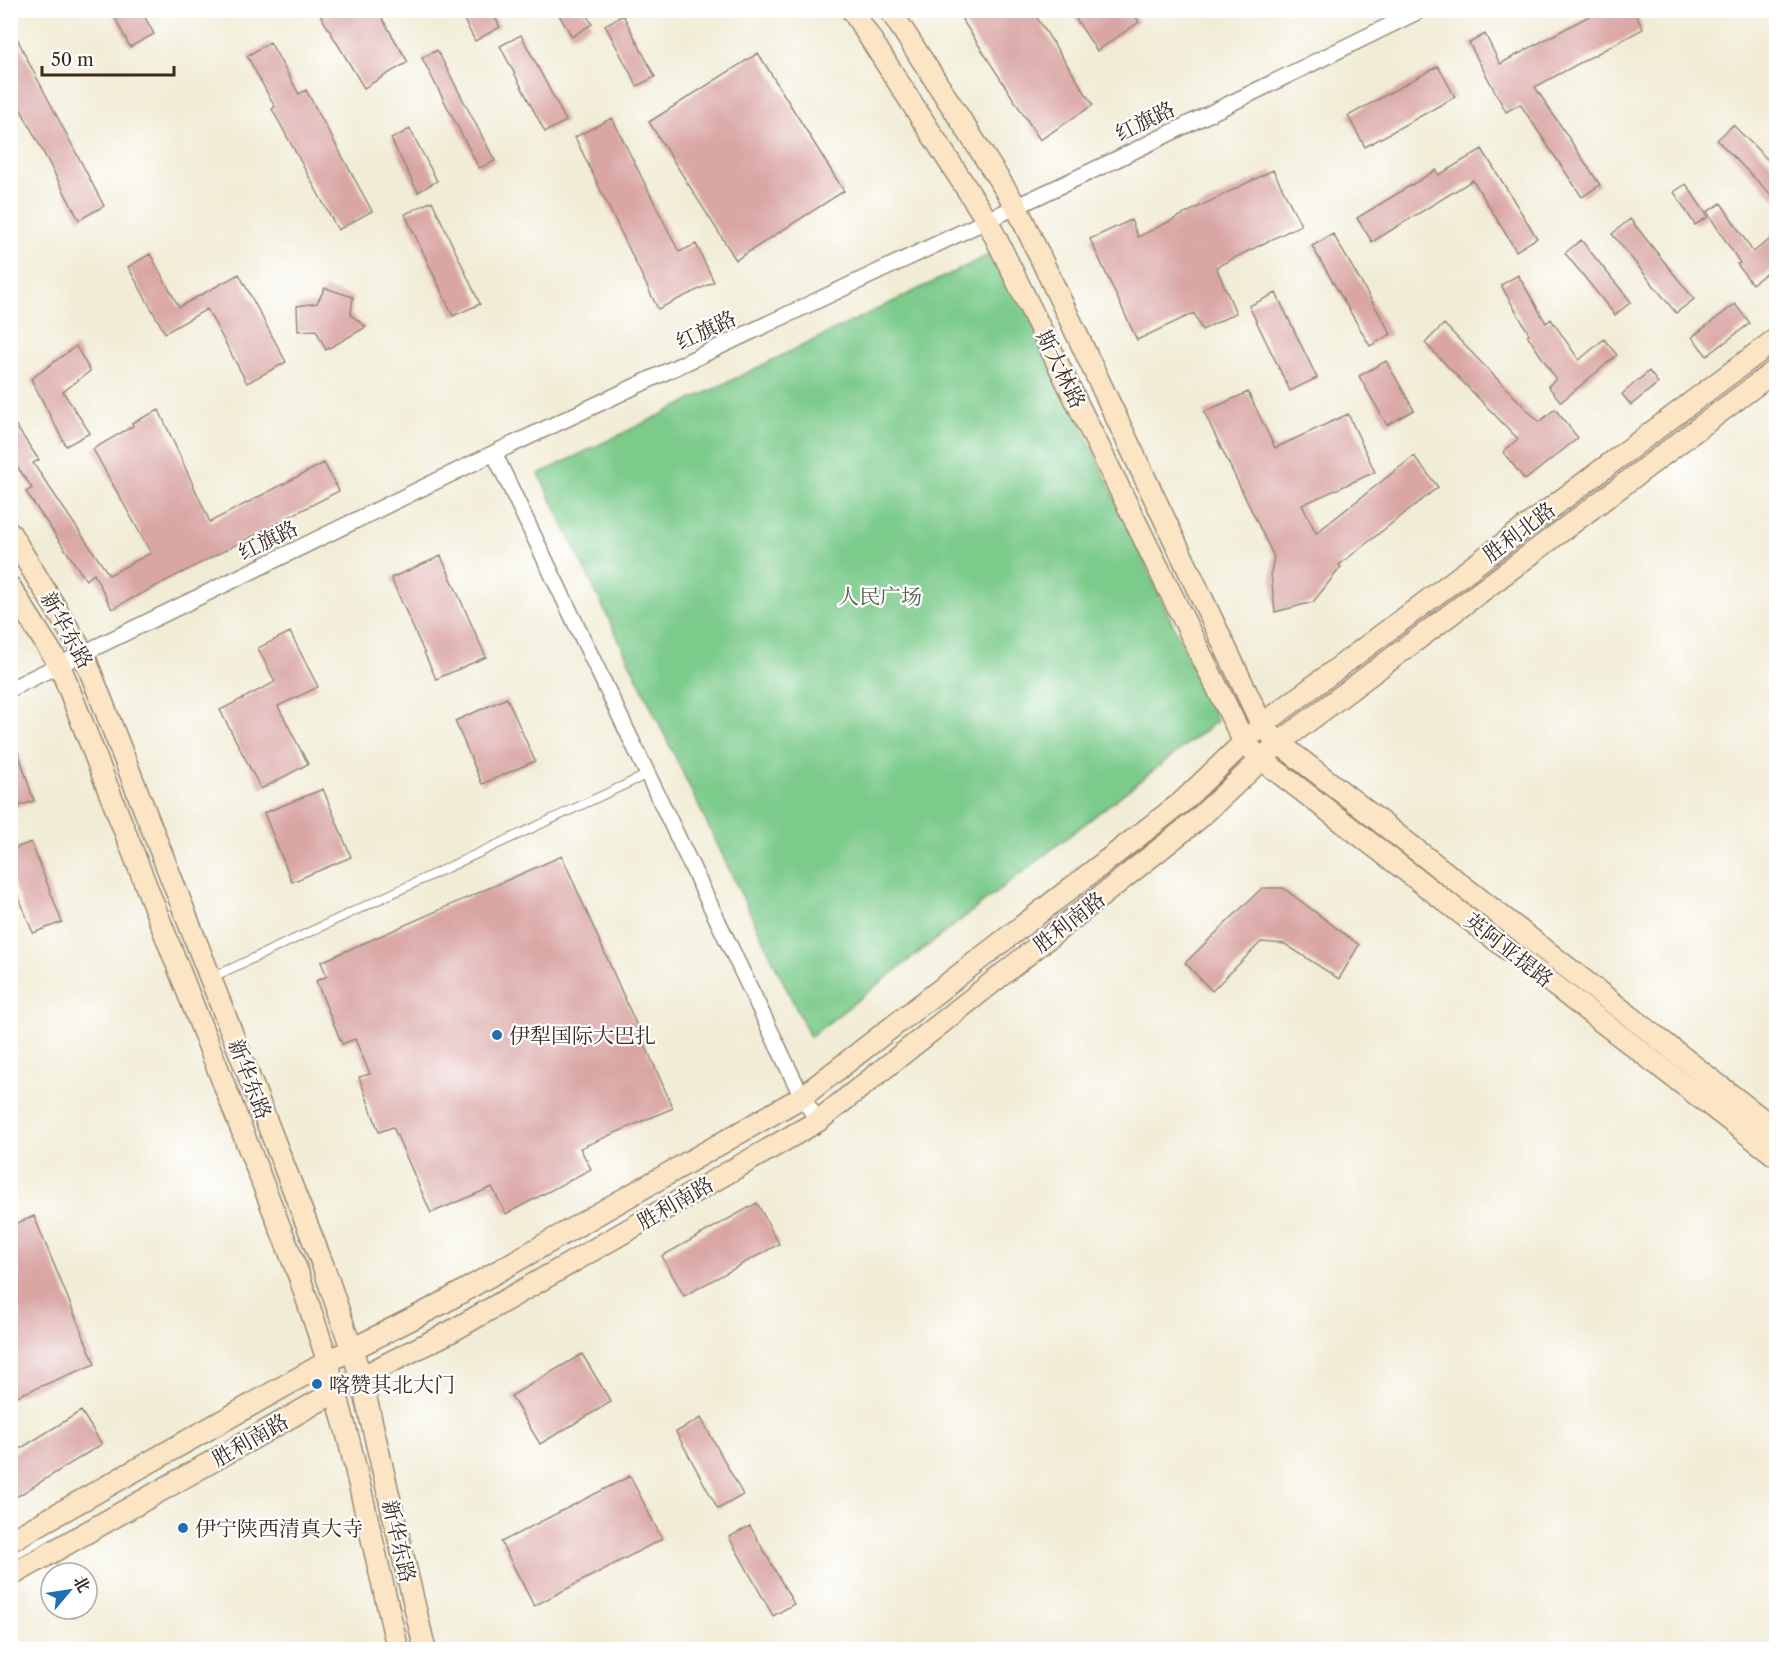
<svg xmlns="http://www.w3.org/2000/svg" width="1787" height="1660" viewBox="0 0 1787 1660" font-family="'Libre Caslon Text','Noto Serif SC',serif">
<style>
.green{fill:#7bcb8b;stroke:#5b7a54;stroke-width:1.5}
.building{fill:#d9a6a4}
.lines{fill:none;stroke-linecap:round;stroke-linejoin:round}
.lane-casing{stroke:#968b7a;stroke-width:10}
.street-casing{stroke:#968b7a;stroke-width:18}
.secondary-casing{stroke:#968b7a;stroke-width:24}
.lane{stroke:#fff;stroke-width:8}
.street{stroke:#fff;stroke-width:15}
.secondary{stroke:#fce5c4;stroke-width:21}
.poi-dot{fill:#1f6fb2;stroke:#fff;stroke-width:2}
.labels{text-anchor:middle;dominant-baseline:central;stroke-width:4.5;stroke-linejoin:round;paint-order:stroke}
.street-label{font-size:21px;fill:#3b2a1e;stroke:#fff}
.park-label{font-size:21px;fill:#516244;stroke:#fff}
.poi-label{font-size:21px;fill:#3b2a1e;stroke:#fff;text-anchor:start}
</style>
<rect width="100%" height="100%" fill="#fff"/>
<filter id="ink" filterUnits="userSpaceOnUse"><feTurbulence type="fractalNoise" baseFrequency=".0167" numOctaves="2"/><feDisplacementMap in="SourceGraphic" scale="12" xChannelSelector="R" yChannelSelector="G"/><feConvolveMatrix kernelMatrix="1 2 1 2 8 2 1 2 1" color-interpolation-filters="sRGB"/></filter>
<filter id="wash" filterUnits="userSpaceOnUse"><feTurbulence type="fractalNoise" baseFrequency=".008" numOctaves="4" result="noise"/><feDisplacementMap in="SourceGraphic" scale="24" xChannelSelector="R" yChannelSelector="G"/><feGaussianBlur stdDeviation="1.35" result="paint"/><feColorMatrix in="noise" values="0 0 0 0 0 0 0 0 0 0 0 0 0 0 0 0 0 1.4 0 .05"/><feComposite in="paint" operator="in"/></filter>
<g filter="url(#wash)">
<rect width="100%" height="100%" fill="#f1ecd5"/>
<path class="green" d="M1001,249l216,472 -407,316 -271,-563z"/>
<g id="blocks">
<path class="building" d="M111,10h30l13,24 -24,13z
M317,10h60l31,52 -44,26z
M459,10h32l9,17 -25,14z
M556,10h28l8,14 -20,13z
M956,10h76l61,95 -53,35z
M1070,10h61l8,12 -42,29z
M1600,10h34l9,19 -108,58 65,98 -18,12 -62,-93 -14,8 -37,-69 16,-9 15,30z
M623,15l32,62 -18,9 -32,-61z
M10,23l16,34 78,149 -25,14 -69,-131z
M521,35l45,86 -21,11 -45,-86z
M270,42l29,52 7,-4 66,121 -34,19 -66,-121 3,-2 -28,-51z
M437,50l58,111 -16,7 -57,-110z
M758,53l86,138 -108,69 -87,-138z
M1438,66l17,31 -90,50 -17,-31z
M612,118l67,134 17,-8 18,38 -56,27 -83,-172z
M1733,125l43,43v32l-59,-60z
M410,129l27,52 -19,11 -27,-53z
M1482,149l55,89 -21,13 -43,-71 -101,62 -15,-24 79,-48 3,5z
M1273,170l28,55 -85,42 20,46 -34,17 -8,-17 -57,27 -47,-101 41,-19 7,17z
M1686,184l22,33 -13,8 -21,-33z
M432,201l48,103 -27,12 -48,-102z
M1721,203l32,49 23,-17v31l-24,18 -15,-20 3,-1 -33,-51z
M1630,219l64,80 -18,14 -64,-79z
M1333,234l58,100 -21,12 -58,-100z
M1581,240l50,62 -16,13 -50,-62z
M150,254l29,53 60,-33 47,88 -39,21 -40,-74 -42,24 -37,-66z
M1518,275l28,48 5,-4 28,41 25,-21 13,16 -56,47 -13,-16 8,-7 -29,-44 2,-1 -28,-49z
M325,288l28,9 -2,18 15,12 -40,23 -10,-20 -18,1 -1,-25 20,-3z
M1276,293l41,85 -27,13 -41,-85z
M1735,304l15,19 -43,33 -15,-19z
M1444,324l95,98 16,-13 23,29 -53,42 -22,-28 15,-13 -93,-96z
M76,346l14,25 -27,21 27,41 -24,13 -35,-67z
M1386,361l28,49 -27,15 -28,-49z
M1649,371l9,12 -27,22 -9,-11z
M1248,392l27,56 73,-34 27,58 -73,33 14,28 98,-77 24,31 -99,78 2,2 -28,35 -38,10 -4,-39 3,-16 -70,-145z
M159,410l51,112 114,-59 15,28 -227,118 -18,-35 -8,6 -60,-88 6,-4 -22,-32v-39l29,43 -6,3 76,112 42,-22 -58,-104 40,-23 -1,-3z
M441,556l45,101 -50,22 -45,-101z
M290,632l28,55 -40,19 30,58 -47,25 -41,-79 55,-28 -17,-34z
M507,698l28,63 -53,23 -27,-63z
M10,737h3l21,64 -24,8z
M323,789l28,68 -59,25 -28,-69z
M31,842l31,80 -29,11 -23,-58v-25z
M562,856l111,252 -93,40 11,21 -85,45 -14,-27 -61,26 -38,-86 -14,5 -20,-55 11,-3 -15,-35 -13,5 -26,-63 11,-5 -6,-14z
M1262,888h21l76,57 -20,34 -54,-35 -24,-2 -49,49 -27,-28z
M757,1203l22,41 -95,52 -22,-40z
M34,1216l61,148 -85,35v-173z
M582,1354l29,48 -71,42 -29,-48z
M81,1411l21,33 -92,57v-46z
M701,1418l42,77 -25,14 -42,-77z
M630,1476l32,63 -128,67 -33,-64z
M750,1526l44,78 -21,12 -44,-79z"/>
</g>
</g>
<g filter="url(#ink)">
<use href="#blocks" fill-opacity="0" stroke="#968b7a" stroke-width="1.5"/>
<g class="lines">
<defs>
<path id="lane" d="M213,977l433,-202"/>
<path id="street" d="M494,453l308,644 16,24
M10,689l484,-236 621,-293 306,-150"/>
<path id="secondary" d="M852,10l136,212 256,520 17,17 515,397
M890,10l126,196 246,519 17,18 497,387
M10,533l73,120 241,615 37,109 64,273
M10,587l50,79 239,610 27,80 24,89 48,205
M10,1541l317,-179 112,-57 363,-208 380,-295 80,-77 514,-386
M10,1576l351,-199 91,-46 366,-210 380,-302 81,-76 497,-373"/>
</defs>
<use href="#lane" class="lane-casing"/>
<use href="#street" class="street-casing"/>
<use href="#secondary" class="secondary-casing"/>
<use href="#lane" class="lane"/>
<use href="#street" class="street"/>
<use href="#secondary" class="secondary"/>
</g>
</g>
<g class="poi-dot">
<circle cx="497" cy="1035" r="6"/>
<circle cx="317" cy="1384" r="6"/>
<circle cx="183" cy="1528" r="6"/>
</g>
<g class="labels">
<g class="street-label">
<text transform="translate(1145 121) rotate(-26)">红旗路</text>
<text transform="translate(706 330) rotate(-25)">红旗路</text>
<text transform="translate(1061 369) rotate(64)">斯大林路</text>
<text transform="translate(1519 532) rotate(-37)">胜利北路</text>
<text transform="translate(268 540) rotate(-26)">红旗路</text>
<text transform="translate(67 630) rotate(61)">新华东路</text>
<text transform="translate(1069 922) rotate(-38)">胜利南路</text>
<text transform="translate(1509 950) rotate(38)">英阿亚提路</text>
<text transform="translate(250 1079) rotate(69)">新华东路</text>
<text transform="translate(675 1203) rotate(-30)">胜利南路</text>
<text transform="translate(250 1440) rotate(-30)">胜利南路</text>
<text transform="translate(399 1541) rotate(77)">新华东路</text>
</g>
<g class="park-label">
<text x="880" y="596">人民广场</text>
</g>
<g class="poi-label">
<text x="509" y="1035">伊犁国际大巴扎</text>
<text x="329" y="1384">喀赞其北大门</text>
<text x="195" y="1528">伊宁陕西清真大寺</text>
</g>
</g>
<rect width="1787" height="1660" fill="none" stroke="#fff" stroke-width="36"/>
<g transform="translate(69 1591) rotate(61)"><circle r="28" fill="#ffffff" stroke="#b1aaa5" stroke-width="1.5"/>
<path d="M0-4.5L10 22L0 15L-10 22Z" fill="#1f6fb2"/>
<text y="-9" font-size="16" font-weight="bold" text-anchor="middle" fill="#3b2a1e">北</text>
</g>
<path d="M42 66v9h132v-9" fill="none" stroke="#3b2a1e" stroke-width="3"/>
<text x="51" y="66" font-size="18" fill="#3b2a1e" stroke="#ffffff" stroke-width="4.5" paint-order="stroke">50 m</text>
</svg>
